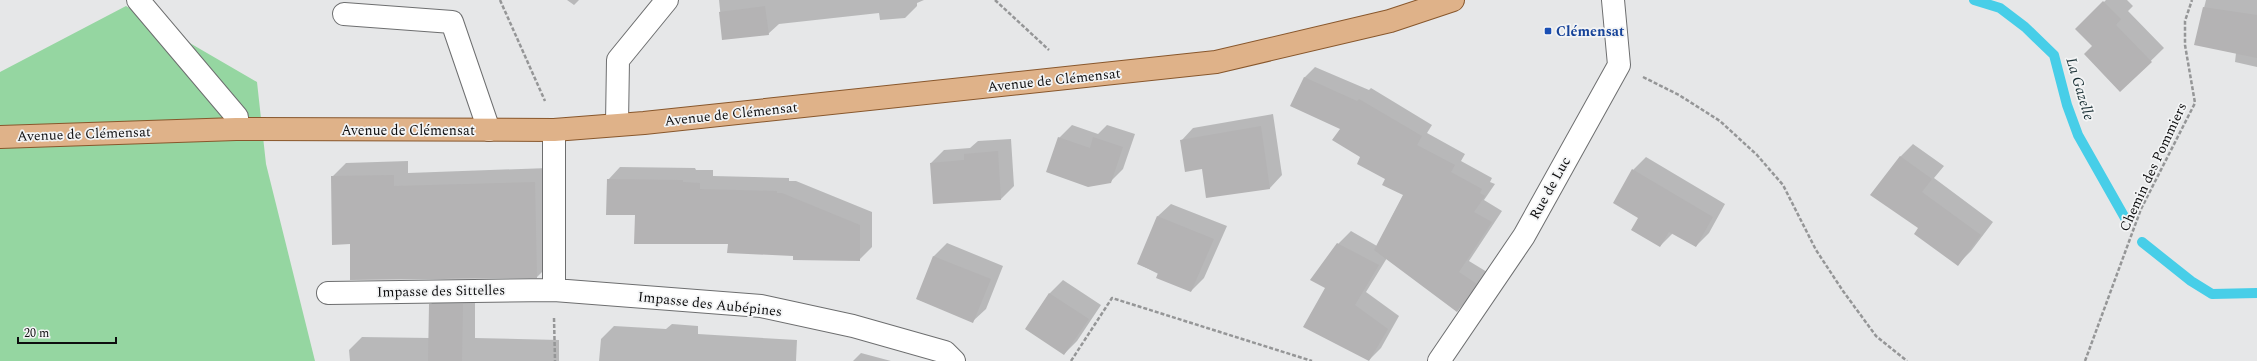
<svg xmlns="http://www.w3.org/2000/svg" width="2257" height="361" viewBox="0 0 2257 361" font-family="Spectral,serif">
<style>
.green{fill:#95d6a1}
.shadow{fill:#0003}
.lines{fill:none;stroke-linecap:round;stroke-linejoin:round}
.stream{stroke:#47cee8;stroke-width:10}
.building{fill:#b4b3b4}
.minor-casing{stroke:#6d6e6f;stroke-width:24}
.major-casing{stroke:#88572c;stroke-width:24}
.path{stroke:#959697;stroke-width:2.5;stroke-dasharray:4 2;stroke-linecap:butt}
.minor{stroke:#fff;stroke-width:22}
.major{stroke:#dfb289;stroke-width:22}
.transit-dot{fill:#1a4fb4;stroke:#f3f4f5;stroke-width:1.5}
.labels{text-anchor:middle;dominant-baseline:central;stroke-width:3.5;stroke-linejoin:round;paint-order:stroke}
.transit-label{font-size:14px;font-weight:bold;fill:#164399;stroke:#f3f4f5;text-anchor:start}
.street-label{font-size:14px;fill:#0e0e0f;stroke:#f3f4f5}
.water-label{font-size:15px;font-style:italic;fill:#1a3035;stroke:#f3f4f5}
</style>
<rect width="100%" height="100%" fill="#e6e7e8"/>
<path class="green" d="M126,6l131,76 9,82 49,197h-315v-289z"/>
<path class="shadow" d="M567,0h12l-5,5z
M719,0h205l-7,3v3l-12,12 -25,2 -1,-7 -100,11 -11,10 -45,5z
M2106,0h21l6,6 -5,5 36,37 -44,43 -27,-45 -16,-17z
M2206,0h51v67l-22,-5 1,-9 -41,-9z
M1315,67l54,23 2,-2 61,37 -5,8 38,21 -4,7 31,17 -2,4 5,2 -11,16 18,11 -33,50 18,11 -19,28 -11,11 -70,-53 -21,34 33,24 -18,32 -12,12 -43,-72 12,-44 13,-13 26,15 27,-52 -43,-37 -57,-79z
M1273,114l9,61 -12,13 -63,9 -4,-29 -22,-27 12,-13z
M1072,125l26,9 9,-9 28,9 -12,35 -13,13 -51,-44z
M1011,139l3,47 -13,13 -70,-36 13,-13 26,-2 8,-7z
M1913,144l31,22 -10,12 59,44 -22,29 -13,13 -38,-36 -20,-71z
M1646,157l79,47 -16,29 -13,13 -23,-13 -13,13 -21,-29 -6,-47z
M408,161v12l140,-5 3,95 -14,14 -186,-34 -19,-66 14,-14z
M620,167l75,1 1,2h17v6l76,2v3h7l76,31v35l-13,13 -65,-5 -65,-12 -93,-29 -28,-34z
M1171,204l56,22 -23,52 -13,13 -52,-27 19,-48z
M947,243l56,23 -17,43 -13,12 -56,-22 17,-43z
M1063,280l38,25 -24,36 -13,13 -38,-25 24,-36z
M475,291v47l84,2v21h-209l-1,-11 13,-13 68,1v-33l13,-13z
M672,324l26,2v8l99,6 -1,21h-197l2,-22 13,-13 52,3z
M861,353l30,8h-38z"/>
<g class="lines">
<path class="stream" d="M1974,0l26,8 25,19 29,28 13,50 11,30 47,83
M2142,242l49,39 21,13 45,-1"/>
</g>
<path class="building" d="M2103,1l18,18 -5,6 36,37 -32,30 -36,-38 8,-8 -17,-17z
M765,6l4,29 -47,5 -3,-28z
M2203,7l54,8v43l-63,-13z
M1304,77l53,24 2,-2 63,37 -5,9 38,20 -4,7 31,17 -2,4 5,3 -11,16 18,10 -33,50 18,12 -20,28 -83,-62 29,-55 -21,-10 3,-6 -28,-15 3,-7 -28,-17 8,-11 -50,-23z
M1261,126l9,63 -64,9 -4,-29 -17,3 -5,-32z
M1058,137l32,11 3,-11 30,10 -12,36 -23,4 -42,-15z
M998,151l3,49 -68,4 -3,-41 34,-3v-6z
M1900,156l32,23 -10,13 59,43 -23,31 -44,-32 4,-6 -48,-33z
M1632,169l81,48 -17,30 -27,-15 -9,15 -29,-17 7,-12 -25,-15z
M394,175v11l141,-4 2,96 -187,2v-36l-18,1 -1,-69z
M607,179l76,1v2l17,1v6l77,2v2h5l78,32v36l-67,-1v-4l-66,-3 1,-9h-94l1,-29h-29z
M1157,216l57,23 -23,53 -35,-14 2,-5 -21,-9z
M1337,243l42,22 -24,40 33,24 -19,32 -66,-34 22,-39 -15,-8z
M933,256l58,23 -18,44 -57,-24z
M1049,293l40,26 -25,36 -39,-26z
M429,304h34l-1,57h-34z"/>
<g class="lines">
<defs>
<path id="minor" d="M138,0l99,117 -1,12
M344,14l108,8 37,108
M617,123l1,-63 49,-60
M554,130v160
M328,293l226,-3 207,16 92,20 92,26 9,9
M1439,361l85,-125 95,-171 -6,-65"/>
<path id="major" d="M0,137l236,-8 318,1 90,-7 572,-61 174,-41 63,-21"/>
</defs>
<use href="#minor" class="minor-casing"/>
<use href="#major" class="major-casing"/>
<path class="path" d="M500,0l45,101
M995,0l54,50
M1643,77l36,18 41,26 37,34 26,30 33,65 27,41 33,45 31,25
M554,318l1,43
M1071,361l41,-63 200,63
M2085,361l56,-152 54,-106 -10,-58v-24l7,-21"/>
<use href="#minor" class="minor"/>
<use href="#major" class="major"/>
</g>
<rect class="transit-dot" x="1544" y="27" width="8" height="8" rx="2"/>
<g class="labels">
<g class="transit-label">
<text x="1556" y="31">Clémensat</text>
</g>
<g class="street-label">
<text transform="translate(1054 80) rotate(-6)">Avenue de Clémensat</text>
<text transform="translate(731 114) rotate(-6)">Avenue de Clémensat</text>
<text x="408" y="130">Avenue de Clémensat</text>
<text transform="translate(84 134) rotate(-2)">Avenue de Clémensat</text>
<text transform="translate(2153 167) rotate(-65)">Chemin des Pommiers</text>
<text transform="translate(1550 188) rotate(-61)">Rue de Luc</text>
<text transform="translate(441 291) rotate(-1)">Impasse des Sittelles</text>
<text transform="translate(710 304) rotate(6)">Impasse des Aubépines</text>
</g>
<g class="water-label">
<text transform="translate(2080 89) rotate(73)">La Gazelle</text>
</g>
</g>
<path d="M18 337v6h98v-6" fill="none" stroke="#0e0e0f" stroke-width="2"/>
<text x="24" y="337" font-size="12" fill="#0e0e0f" stroke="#f3f4f5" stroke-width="3" paint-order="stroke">20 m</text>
</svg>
